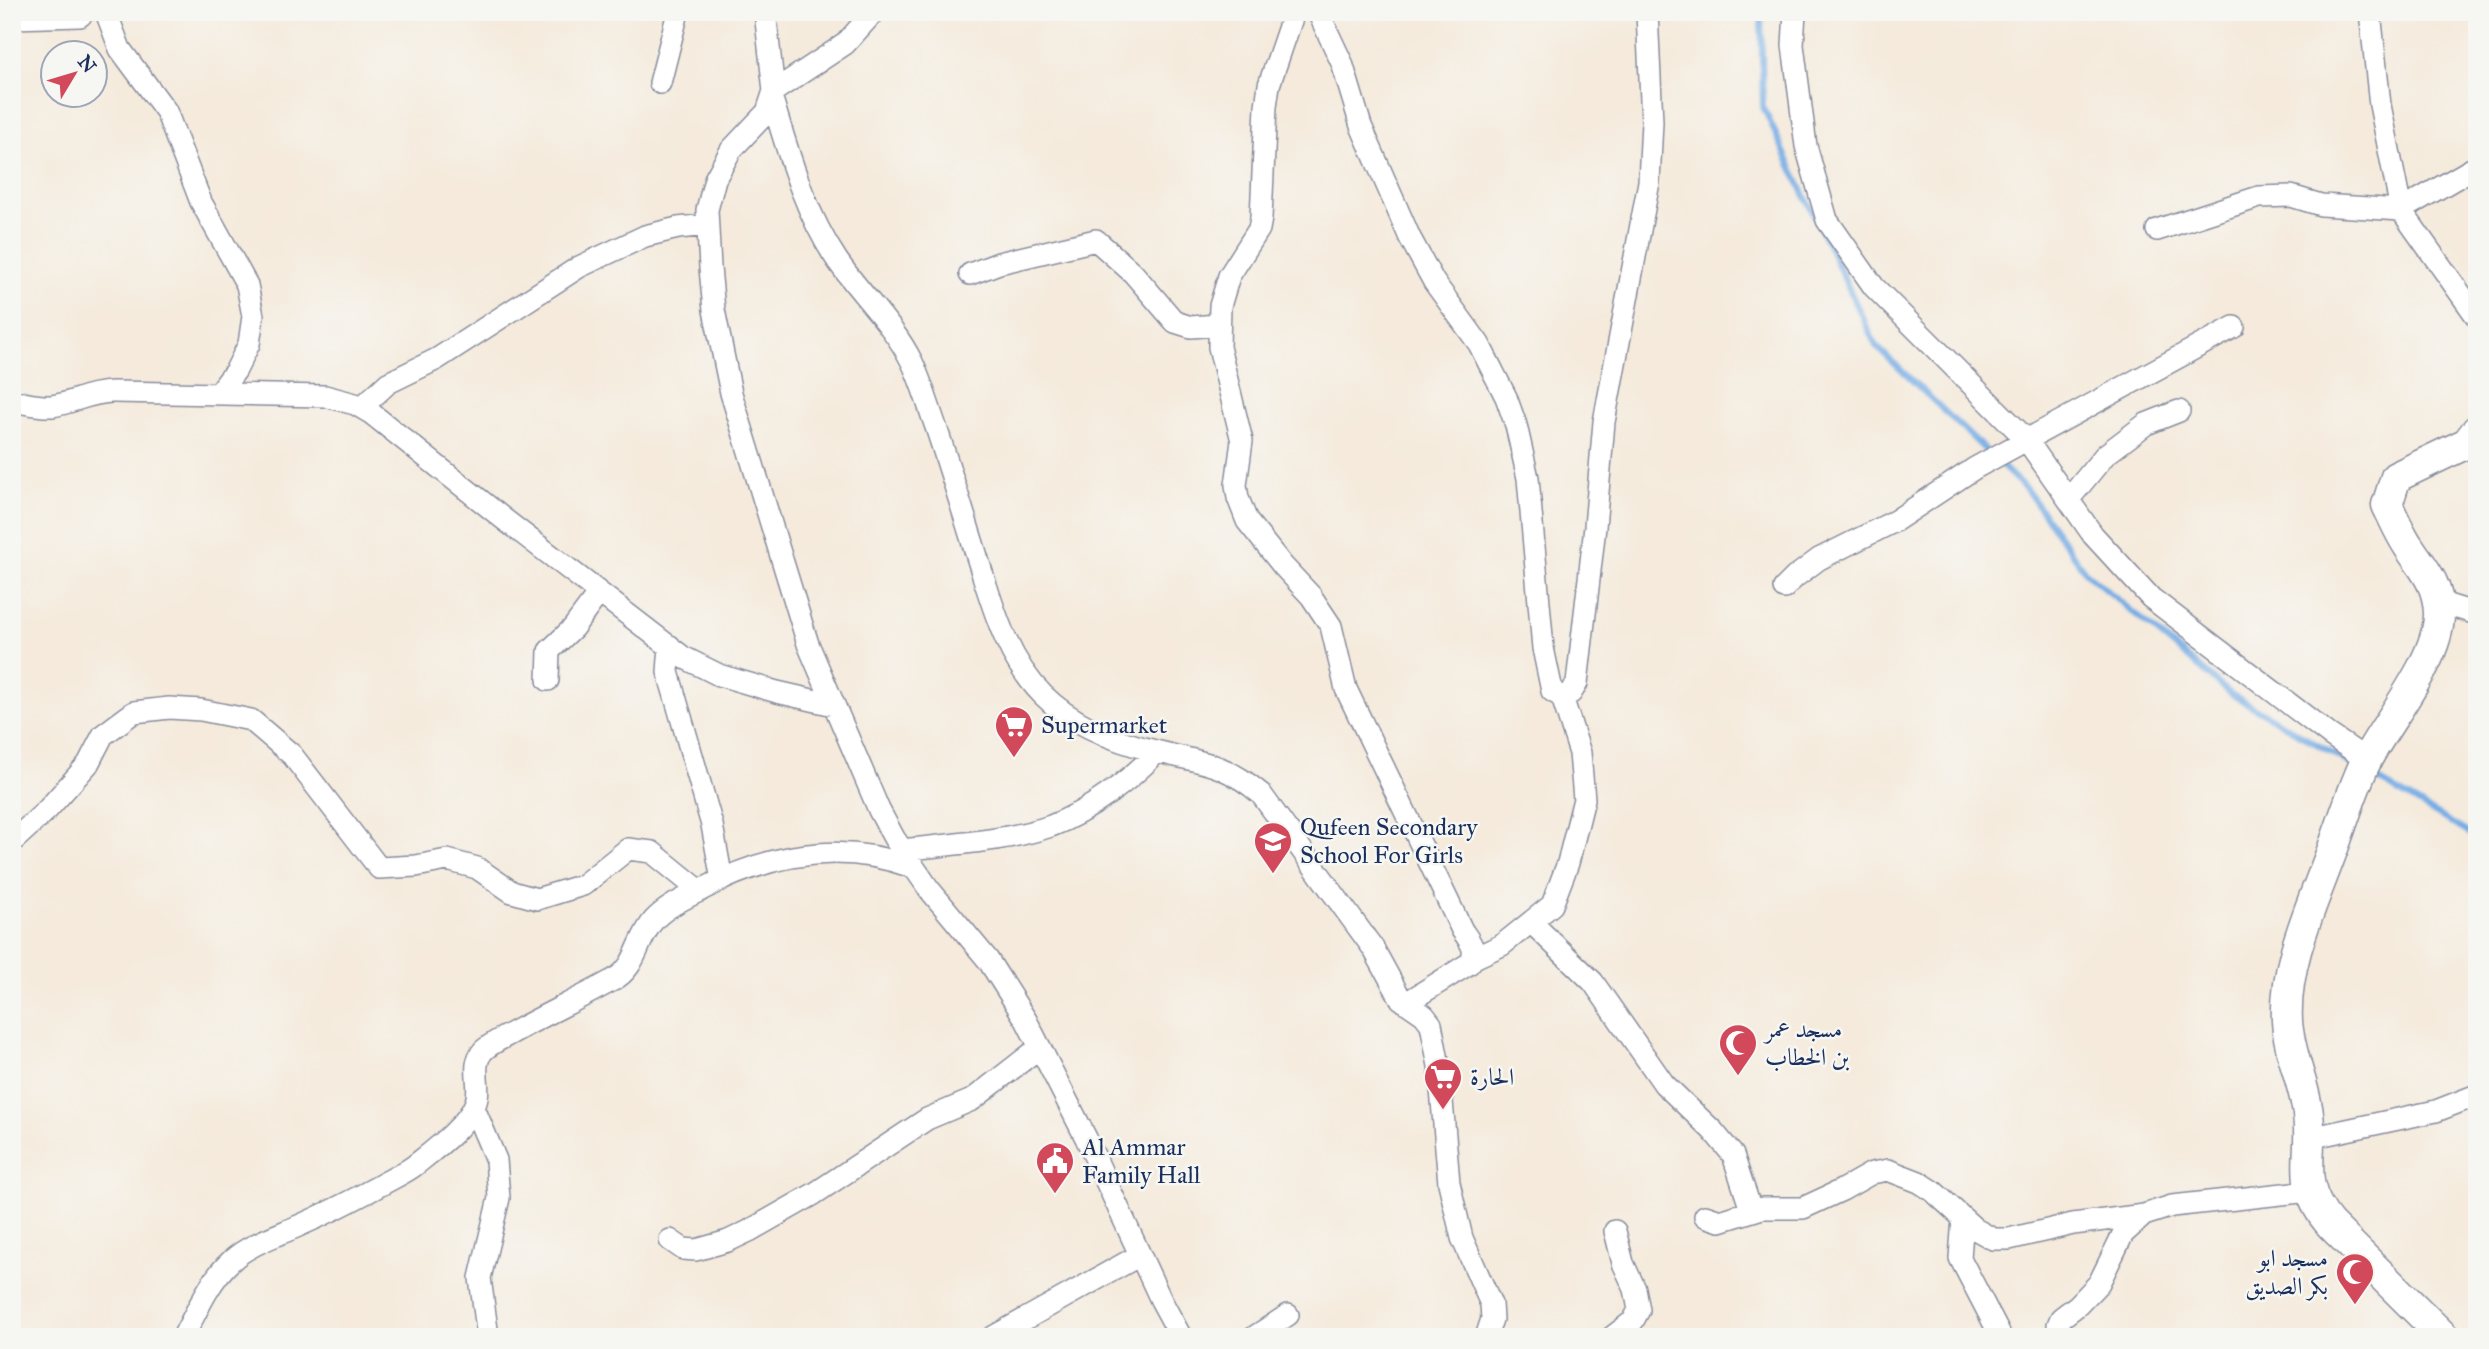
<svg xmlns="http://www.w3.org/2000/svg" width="2489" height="1349" viewBox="0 0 2489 1349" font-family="'IM FELL Great Primer',Amiri,serif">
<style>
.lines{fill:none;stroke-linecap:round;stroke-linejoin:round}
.stream{stroke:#76ade5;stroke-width:6}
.street-casing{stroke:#888c9c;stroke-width:24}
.secondary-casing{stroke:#888c9c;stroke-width:33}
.street{stroke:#fff;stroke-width:21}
.secondary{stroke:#fff;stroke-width:30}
.labels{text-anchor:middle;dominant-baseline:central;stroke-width:5;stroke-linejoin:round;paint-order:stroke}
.poi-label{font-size:24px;fill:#1b2f5e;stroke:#f6f6f2;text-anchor:start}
</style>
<rect width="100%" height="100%" fill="#f6f6f2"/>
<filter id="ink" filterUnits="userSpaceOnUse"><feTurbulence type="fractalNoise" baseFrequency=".0143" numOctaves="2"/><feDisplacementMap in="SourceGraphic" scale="14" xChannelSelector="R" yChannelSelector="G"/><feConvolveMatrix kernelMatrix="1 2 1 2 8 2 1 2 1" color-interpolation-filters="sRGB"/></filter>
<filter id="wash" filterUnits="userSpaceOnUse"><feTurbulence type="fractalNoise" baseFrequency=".00686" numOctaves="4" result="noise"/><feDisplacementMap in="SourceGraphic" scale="28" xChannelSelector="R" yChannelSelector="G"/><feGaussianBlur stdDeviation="1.57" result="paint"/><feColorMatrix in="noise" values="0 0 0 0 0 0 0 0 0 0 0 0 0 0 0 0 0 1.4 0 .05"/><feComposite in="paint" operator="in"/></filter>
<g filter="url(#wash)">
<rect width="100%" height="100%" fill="#f5eadb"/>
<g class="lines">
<path class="stream" d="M1761,12l2,95 113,239 150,143 60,84 145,121 123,72
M2370,775l107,63"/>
</g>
</g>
<g filter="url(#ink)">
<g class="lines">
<defs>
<path id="street" d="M106,12l14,37 46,62 35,91 46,83 6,31 -4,28 -13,26 -18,24
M765,12l9,79 -7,21 -36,38 -16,29 -8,31 3,58 4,42 17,83 77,251 71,166 15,28 35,51 59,71 38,60 60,118 75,162 20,37
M1294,12l-25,73 -3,21 -5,112 -2,11 -30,47 -9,30 -1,41 23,94 -6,44 2,13 9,23 36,45 28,30 20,30 15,63 116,241c8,12 16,20 8,33l-64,40
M1318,12l24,51 19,63 49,112 24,44 45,62 27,53 10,28 12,53 15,170 9,43 10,6 9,-4 6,-10 18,-156 9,-105 45,-240 3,-60 -5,-110
M1795,12l-2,33 13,101 21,74 47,67 152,152 67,96 58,63 179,137 37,25
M2370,12l10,93 21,105 76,107
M12,18l68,-2 4,-4
M660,83l18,-71
M774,91l71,-47 27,-30
M772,99c17,56 32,112 65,161 24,35 56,64 75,102 10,21 16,43 24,65 15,45 29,91 43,136 15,47 28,96 64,132 30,30 71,46 112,56 46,12 67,10 106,43l112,154 28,51 23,16 7,9 8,42 10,117 13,55 29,66 1,15 -6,18
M2157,230l102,-33 32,-1 30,9 80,5 76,-44
M970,274l29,-11 97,-23 37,33 42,49 16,5 27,-2
M12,401c14,2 26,6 40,5 21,-3 38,-14 61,-14l212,4 30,8 17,10 133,106 178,137 36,18 58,17 57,13
M362,407l26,-24 49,-24 142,-92 66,-31 33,-8 29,-3
M2069,499l36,-44 41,-31 33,-13
M1784,588l11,-11 24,-18 76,-38 80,-53 259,-141
M2438,602l39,12
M670,646l-2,26 44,153 10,55
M548,680l1,-29 24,-23 26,-35
M12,842l35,-32 41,-46 15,-29 31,-23 35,-4 32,2 50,10 41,35 87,113 37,-2 31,-6 30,8 35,24 25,7 46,-14 45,-36 24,3 48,39
M902,850c48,-6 102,-8 149,-24 39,-15 77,-44 106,-74
M1532,923l61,59 71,102 49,47 20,24 18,55
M1472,959l30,-14 50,-40 16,-42 16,-64 -4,-46 -18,-56
M474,1108l22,52 3,38 -19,80 8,59
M2309,1138l127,-27 41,-16
M1705,1216l15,5 42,-13h41l39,-18 30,-17 16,-3 31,12 14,9 42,38 18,10h16l64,-15 71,-9
M1963,1218l-3,40 41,79
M670,1240l13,9 13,1 32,-9 21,-10 65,-37 113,-75 45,-19 68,-53
M183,1337c14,-26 26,-56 48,-76 17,-16 44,-25 65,-34 28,-12 55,-26 81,-40 12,-7 26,-13 37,-21 20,-16 54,-41 62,-64 6,-17 -6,-36 7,-51 7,-7 18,-12 27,-17 34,-19 69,-35 103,-54 24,-12 24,-41 41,-60 13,-14 32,-22 49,-31 66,-35 138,-48 209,-22
M993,1337l147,-82
M1254,1337l34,-22
M1612,1337l21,-16 6,-11 -4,-21 -12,-26 -8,-32
M2060,1337l-2,-12 3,-7 17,-13 21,-22 24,-49 21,-19 28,-9 138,-15"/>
<path id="secondary" d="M2444,1337l-114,-113c-35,-42 -16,-64 -22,-110 -4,-32 -19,-60 -21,-93 -3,-60 26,-117 46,-173 11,-29 20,-61 34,-89 21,-40 73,-101 72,-146 -1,-30 -15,-43 -30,-66 -9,-13 -15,-28 -22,-42l9,-28 71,-34 10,-13"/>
</defs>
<use href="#street" class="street-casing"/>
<use href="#secondary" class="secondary-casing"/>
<use href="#street" class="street"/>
<use href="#secondary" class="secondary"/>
</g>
</g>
<defs>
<symbol id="supermarket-pin" viewBox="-11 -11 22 30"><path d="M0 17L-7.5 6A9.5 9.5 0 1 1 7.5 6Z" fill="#d1495b" stroke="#f6f6f2"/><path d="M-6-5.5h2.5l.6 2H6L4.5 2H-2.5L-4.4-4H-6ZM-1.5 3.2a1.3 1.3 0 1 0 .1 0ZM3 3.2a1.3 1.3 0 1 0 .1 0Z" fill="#fff"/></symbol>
<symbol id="school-pin" viewBox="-11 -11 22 30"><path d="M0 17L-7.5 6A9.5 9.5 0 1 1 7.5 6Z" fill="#d1495b" stroke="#f6f6f2"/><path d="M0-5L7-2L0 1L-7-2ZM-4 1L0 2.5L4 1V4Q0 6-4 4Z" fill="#fff"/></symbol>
<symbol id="mosque-pin" viewBox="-11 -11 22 30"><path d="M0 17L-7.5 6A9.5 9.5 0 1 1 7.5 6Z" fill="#d1495b" stroke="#f6f6f2"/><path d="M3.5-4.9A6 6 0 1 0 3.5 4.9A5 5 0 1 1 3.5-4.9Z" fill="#fff"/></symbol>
<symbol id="civic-pin" viewBox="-11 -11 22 30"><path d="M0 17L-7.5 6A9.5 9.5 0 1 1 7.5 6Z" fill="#d1495b" stroke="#f6f6f2"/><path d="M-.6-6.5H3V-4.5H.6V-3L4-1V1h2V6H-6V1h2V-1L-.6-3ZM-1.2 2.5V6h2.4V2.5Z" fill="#fff"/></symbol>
</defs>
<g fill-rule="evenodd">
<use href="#supermarket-pin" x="992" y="703" width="44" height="60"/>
<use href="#school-pin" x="1251" y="819" width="44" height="60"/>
<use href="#mosque-pin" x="1716" y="1021" width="44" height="60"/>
<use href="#supermarket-pin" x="1421" y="1055" width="44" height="60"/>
<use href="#civic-pin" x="1033" y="1139" width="44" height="60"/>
<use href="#mosque-pin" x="2333" y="1250" width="44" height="60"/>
</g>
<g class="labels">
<g class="poi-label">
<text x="1041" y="725">Supermarket</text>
<text x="1300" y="827">Qufeen Secondary<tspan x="1300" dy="28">School For Girls</tspan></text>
<text x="1765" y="1029">مسجد عمر<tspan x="1765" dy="28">بن الخطاب</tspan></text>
<text x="1470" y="1077">الحارة</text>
<text x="1082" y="1147">Al Ammar<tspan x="1082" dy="28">Family Hall</tspan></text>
<text x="2328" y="1258" text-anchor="end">مسجد ابو<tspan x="2328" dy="28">بكر الصديق</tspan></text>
</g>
</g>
<rect width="2489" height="1349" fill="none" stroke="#f6f6f2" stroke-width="42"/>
<g transform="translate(74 74) rotate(52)"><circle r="33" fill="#f6f6f2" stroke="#9ea6b7" stroke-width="2"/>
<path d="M0-5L12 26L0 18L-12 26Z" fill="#d1495b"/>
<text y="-10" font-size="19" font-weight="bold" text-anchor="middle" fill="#1b2f5e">N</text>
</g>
</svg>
